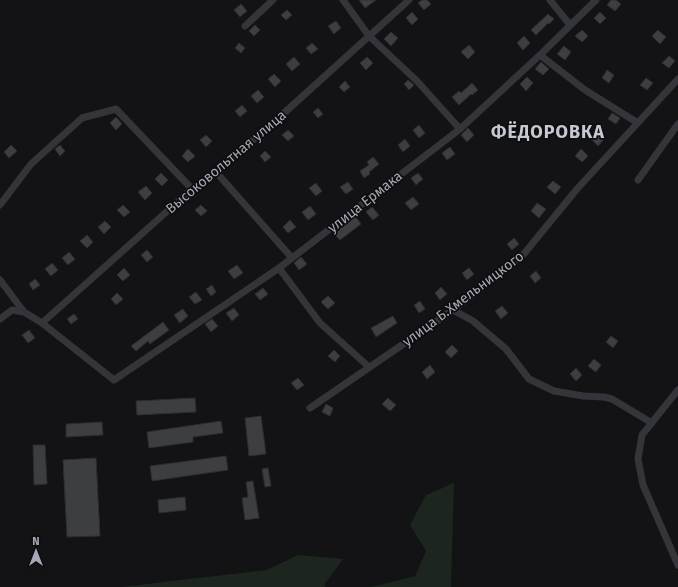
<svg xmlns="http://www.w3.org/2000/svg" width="678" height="587" viewBox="0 0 678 587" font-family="'Fira Sans',sans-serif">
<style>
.green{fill:#1d251f}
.building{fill:#3d3e42;stroke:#2d2d31}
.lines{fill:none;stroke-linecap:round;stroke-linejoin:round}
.minor{stroke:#34353a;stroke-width:7}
.labels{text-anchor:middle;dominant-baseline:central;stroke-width:3.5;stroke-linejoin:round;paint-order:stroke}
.street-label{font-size:14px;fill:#a5a9b5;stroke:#0e0e10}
.district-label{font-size:18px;font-weight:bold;letter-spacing:1px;fill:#c6c8d1;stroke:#0e0e10}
</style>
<rect width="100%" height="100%" fill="#131315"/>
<path class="green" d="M454,483l-3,104h-80l44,-11 11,-25 -16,-26 16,-30z
M298,555l45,4 -19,26 2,2h-205l146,-17z"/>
<path class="building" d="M359,0h17l-11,8z
M422,0h5l4,4 -7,6 -6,-7z
M611,0h5l5,4 -6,7 -8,-6z
M241,4l6,7 -7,6 -6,-7z
M287,10l5,5 -6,5 -5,-5z
M412,12l6,7 -6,6 -6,-7z
M600,12l6,6 -6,6 -6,-6z
M548,14l6,5 -5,5 -1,-1 -12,12 -5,-5z
M336,21l5,7 -7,6 -6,-8z
M255,25l5,5 -6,6 -5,-5z
M582,30l6,6 -6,6 -7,-6z
M658,30l8,7 -6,7 -8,-8z
M391,32l7,6 -7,8 -7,-7z
M524,36l6,7 -7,7 -6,-7z
M239,43l6,5 -4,5 -6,-5z
M312,43l6,6 -7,5 -5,-6z
M469,45l6,7 -7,7 -7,-7z
M564,46l7,6 -6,8 -8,-6z
M669,56l6,5 -6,7 -7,-5z
M294,57l6,7 -8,7 -6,-7z
M367,57l6,6 -7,7 -6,-7z
M541,62l8,7 -6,6 -8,-6z
M607,70l7,5 -5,8 -7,-5z
M274,74l7,7 -6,6 -7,-8z
M527,77l6,6 -7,8 -6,-7z
M646,78l7,5 -6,7 -7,-5z
M408,80l6,5 -5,5 -5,-6z
M345,81l5,6 -6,5 -5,-5z
M472,83l6,7 -6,5 -1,-1 -12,11 -7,-8 7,-6 2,2z
M258,90l6,7 -7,6 -6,-7z
M242,105l5,6 -7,6 -5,-6z
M318,108l5,6 -5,4 -5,-6z
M612,113l8,5 -4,6 -8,-5z
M116,117l6,7 -6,6 -6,-7z
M419,125l6,8 -6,5 -6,-8z
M468,128l6,7 -7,7 -6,-7z
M288,130l6,6 -6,5 -6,-6z
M597,133l7,6 -6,7 -7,-7z
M206,135l6,6 -6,6 -6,-7z
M405,139l5,7 -7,6 -5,-7z
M11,145l6,6 -8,7 -5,-6z
M60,145l5,6 -5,5 -5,-7z
M450,147l5,7 -8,6 -5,-7z
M188,149l7,7 -7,6 -6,-6z
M581,149l7,7 -6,6 -7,-6z
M265,151l6,6 -6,5 -5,-6z
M373,157l6,7 -10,8 1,2 -6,4 -4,-7 9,-6 -2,-3z
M161,173l7,7 -6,6 -7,-7z
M418,173l5,6 -7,6 -5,-7z
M553,181l8,6 -6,7 -8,-7z
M348,182l5,7 -7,5 -6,-7z
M316,183l6,8 -6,5 -7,-8z
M146,186l6,7 -7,7 -7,-8z
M413,197l6,7 -8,6 -6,-7z
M537,203l9,6 -7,9 -8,-7z
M123,205l7,7 -6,5 -7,-7z
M201,205l6,6 -6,5 -6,-6z
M310,206l6,8 -8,6 -6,-8z
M372,207l7,8 -6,5 -7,-8z
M355,216l6,8 -21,16 -6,-6z
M290,220l6,7 -8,6 -5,-6z
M105,221l6,6 -7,7 -6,-7z
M87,235l6,7 -6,6 -7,-7z
M514,238l5,6 -7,6 -5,-6z
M147,250l6,7 -6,5 -6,-7z
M69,252l6,7 -7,6 -6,-7z
M301,257l6,7 -8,6 -5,-7z
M52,263l6,7 -7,6 -6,-7z
M237,265l6,8 -9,6 -6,-8z
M124,268l6,7 -7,6 -6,-6z
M469,268l5,6 -7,6 -5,-7z
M536,271l5,7 -6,5 -5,-7z
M35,279l5,6 -7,5 -4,-6z
M212,285l4,7 -5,4 -5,-7z
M441,287l6,7 -7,6 -5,-7z
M263,288l5,6 -8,6 -5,-6z
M196,292l6,8 -7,4 -6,-7z
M117,293l6,6 -7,6 -5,-6z
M328,296l7,7 -7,6 -7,-7z
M420,301l5,8 -6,4 -5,-8z
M502,306l6,7 -7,6 -6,-8z
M234,308l5,7 -7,6 -6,-8z
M183,309l5,7 -8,7 -6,-8z
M74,314l4,5 -7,5 -4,-5z
M393,316l4,7 -21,14 -5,-9z
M212,319l6,7 -7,6 -6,-8z
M163,322l6,8 -19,14 -2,-3 -12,10 -5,-5z
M29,330l6,8 -7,5 -6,-8z
M611,336l7,5 -5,7 -7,-6z
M452,345l6,6 -7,7 -6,-6z
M334,350l6,6 -5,6 -7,-6z
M594,359l7,6 -5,7 -8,-6z
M430,365l5,7 -8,7 -5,-7z
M576,368l6,7 -6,6 -6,-7z
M298,378l6,7 -7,5 -6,-7z
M195,398l1,14 -59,3 -1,-14z
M388,398l8,7 -6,6 -8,-7z
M326,404l7,4 -3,8 -8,-4z
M261,416l5,38 -17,2 -4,-38z
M221,421l2,12 -30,4v5l-44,6 -2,-16z
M102,422l1,13 -37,2v-13z
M33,445h12l2,39 -13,1z
M226,456l2,14 -76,11 -2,-15z
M96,458l4,78 -33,1 -4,-77z
M268,468l3,18 -6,1 -3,-18z
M253,481l6,37 -14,2 -3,-22 6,-1 -2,-15z
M185,497l1,13 -27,3 -1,-13z"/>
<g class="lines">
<path class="minor" d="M343,0l26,36 48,45 43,48
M550,0l20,25
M245,26l28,-26
M540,55l45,35 53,33
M216,172l76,86
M638,180l40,-56
M0,205l31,-41 51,-46 34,-9 76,80
M279,268l41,55 49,44
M0,280l24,32 18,11 72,57 165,-112 181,-139 80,-74 56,-55
M453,310l20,11 33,28 23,30 25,12 29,5 21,1 8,2 40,24
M0,319l12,-9 12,2
M42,323l150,-134 24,-17 67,-58 126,-114
M678,390l-36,45 -4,24 5,26 35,80
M310,408l143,-98 70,-55 54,-66 101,-110"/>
</g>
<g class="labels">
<g class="street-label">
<text transform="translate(226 162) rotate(-40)">Высоковольтная улица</text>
<text transform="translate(365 202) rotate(-38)">улица Ермака</text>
<text transform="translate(463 299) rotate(-37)">улица Б.Хмельницкого</text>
</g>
<g class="district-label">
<text x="548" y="132">ФЁДОРОВКА</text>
</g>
</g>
<g transform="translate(36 551)" stroke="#0e0e10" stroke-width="3" paint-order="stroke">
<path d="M0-3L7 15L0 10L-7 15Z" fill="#a5a9b5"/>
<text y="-6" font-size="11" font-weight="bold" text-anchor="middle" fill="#a5a9b5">N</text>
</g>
</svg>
